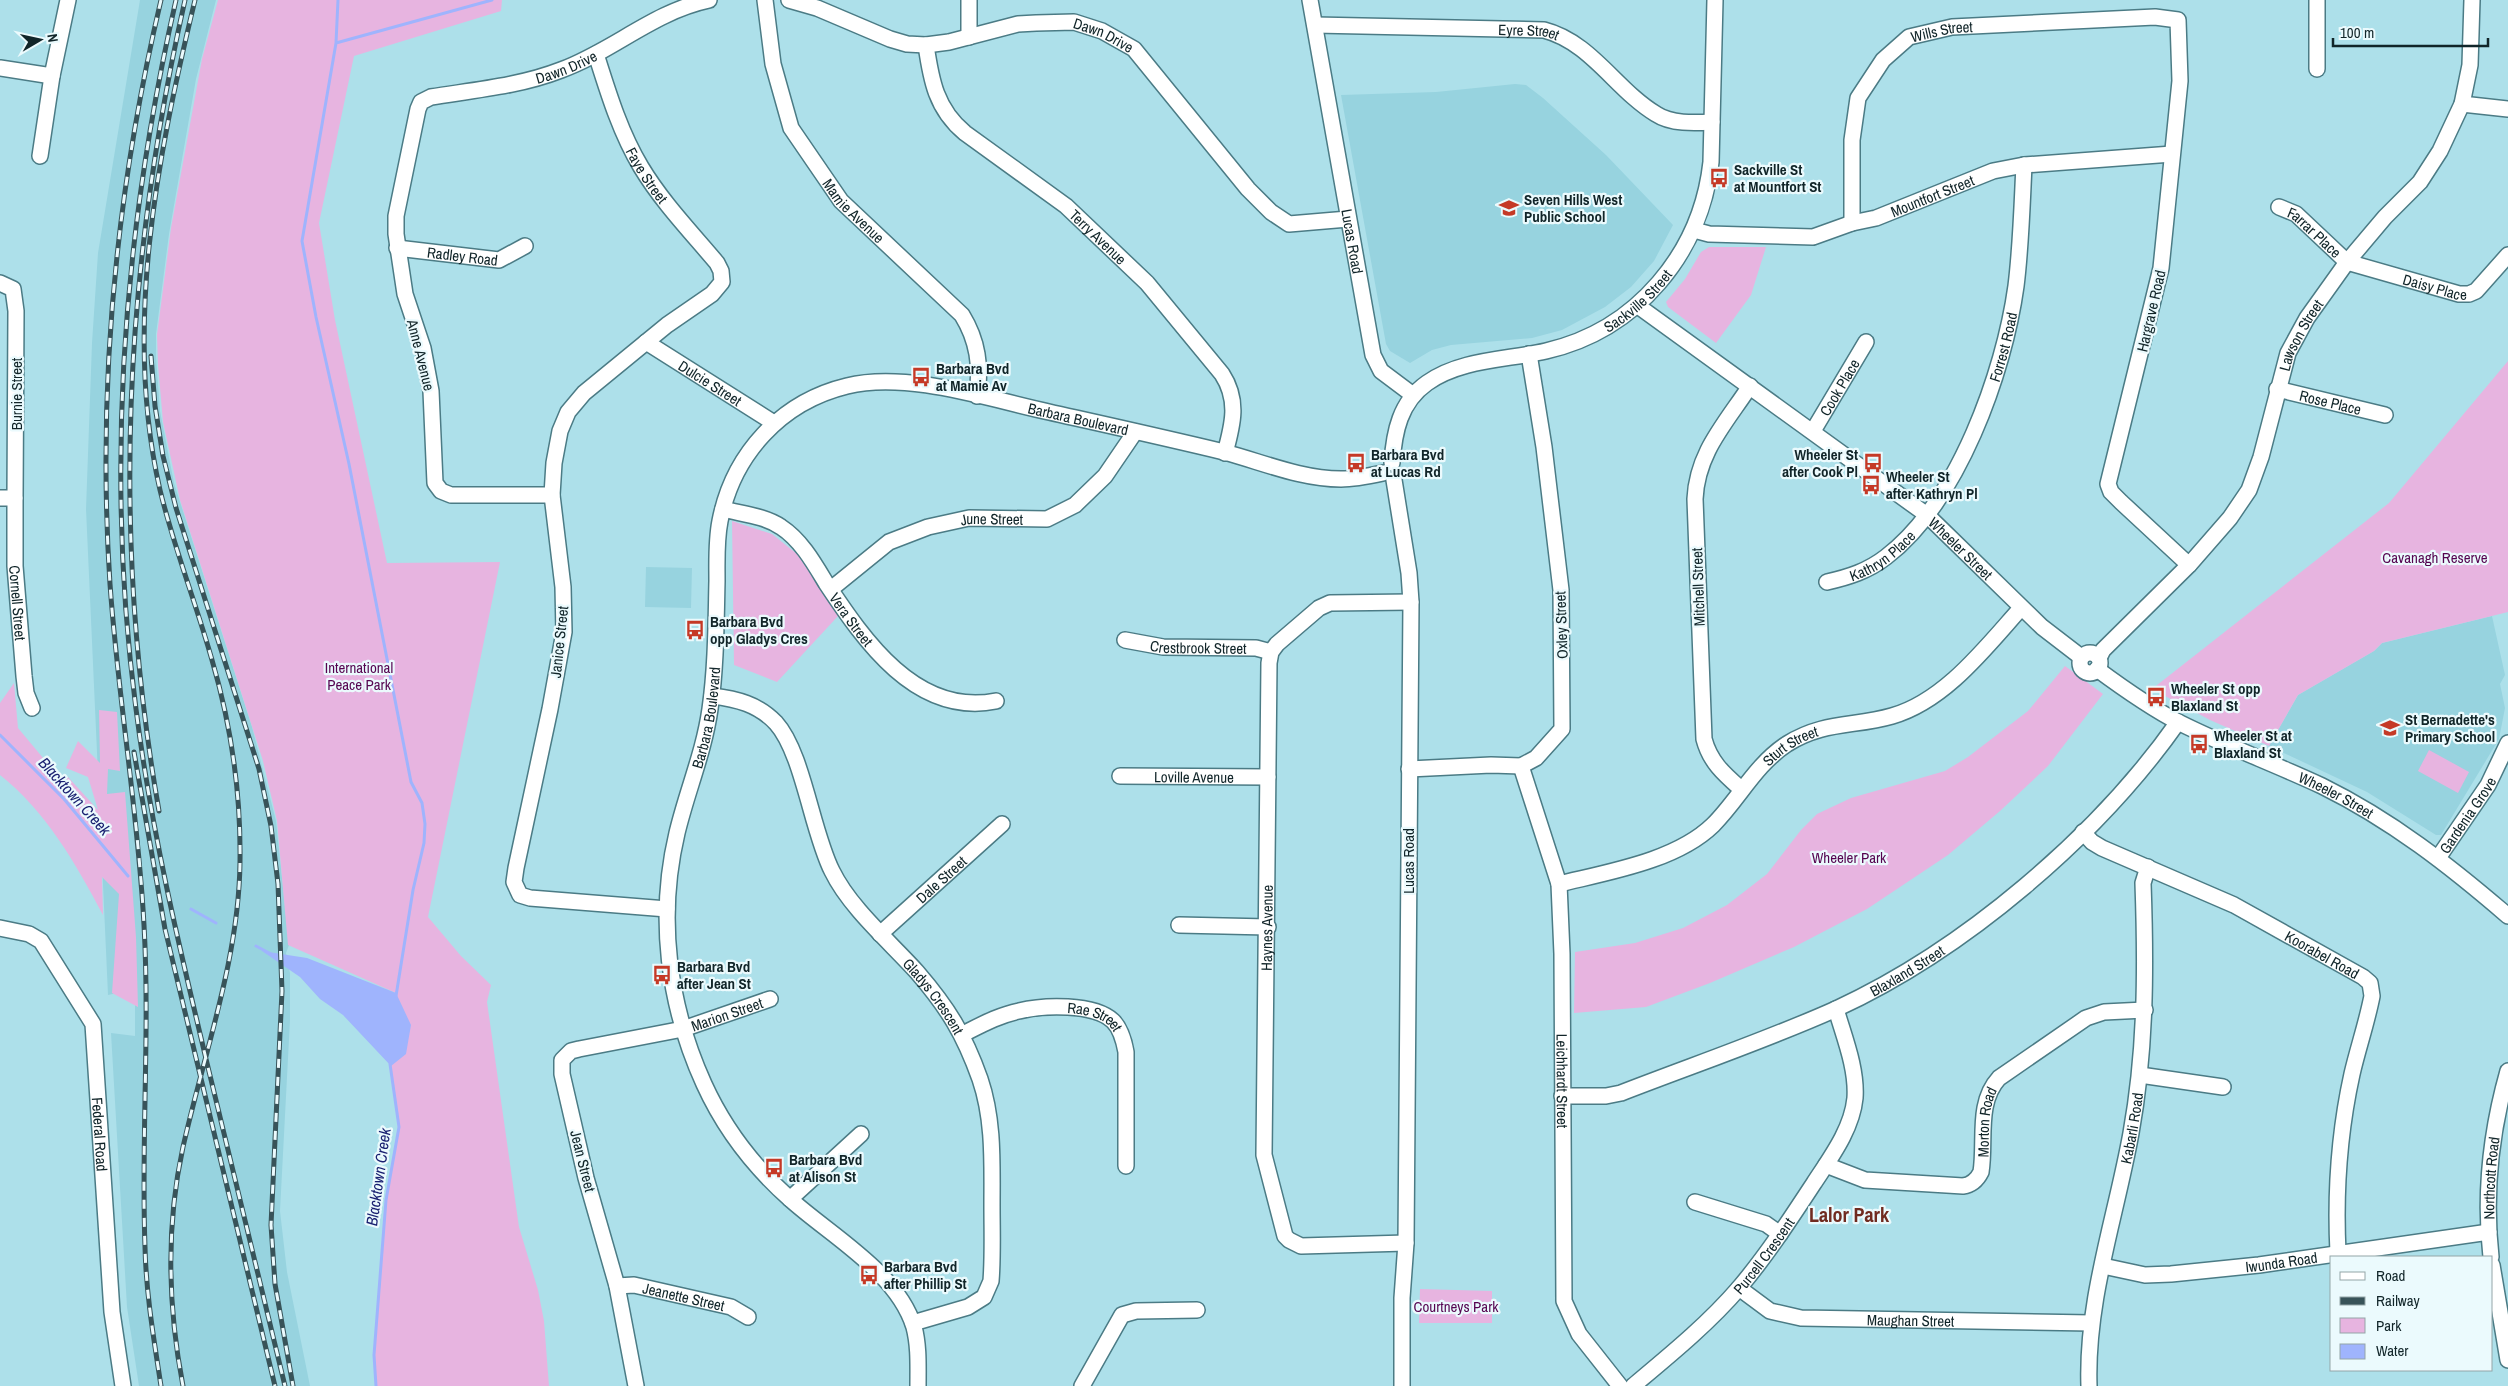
<svg xmlns="http://www.w3.org/2000/svg" width="2508" height="1386" viewBox="0 0 2508 1386" font-family="'Archivo Narrow',sans-serif">
<style>
.built{fill:#97d3df}
.green{fill:#e7b4e0}
.water{fill:#9fb4fd}
.lines{fill:none;stroke-linecap:round;stroke-linejoin:round}
.stream{stroke:#9fb4fd;stroke-width:3}
.minor-casing{stroke:#4b7b85;stroke-width:18}
.minor{stroke:#fff;stroke-width:15}
.rail-casing{stroke:#385359;stroke-width:5}
.rail{stroke:#ebfafd;stroke-width:3;stroke-dasharray:9;stroke-linecap:butt}
.labels{text-anchor:middle;dominant-baseline:central;stroke-width:4.5;stroke-linejoin:round;paint-order:stroke}
.street-label{font-size:15px;fill:#112529;stroke:#ebfafd}
.poi-label{font-size:15px;font-weight:bold;fill:#112529;stroke:#ebfafd;text-anchor:start}
.park-label{font-size:15px;fill:#550450;stroke:#ebfafd}
.water-label{font-size:16px;font-style:italic;fill:#181f70;stroke:#ebfafd}
.district-label{font-size:20px;font-weight:bold;fill:#702b20;stroke:#ebfafd}
</style>
<rect width="100%" height="100%" fill="#ade0ea"/>
<path class="built" d="M140,0h76l-20,79 -27,155 -13,100v23l4,54 14,72 78,244 24,94 13,124 -3,8 4,20v47l-10,191 7,61 23,114h-171l-12,-79 -16,-274 24,3v-47l-27,6 -22,-486 6,-166 6,-90z
M1515,84l11,1 17,13 63,57 67,70 -19,36 -23,26 -26,20 -43,23 -30,8 -81,7 -19,5 -22,13 -20,-12 -4,-7 -45,-249 95,-3z
M646,567l46,1 -1,40 -46,-1z
M2492,616l13,59 -5,9 5,24 -6,31 -58,96h-5l-69,-43 -98,-46 29,-51 76,-44 8,-8z"/>
<path class="green" d="M218,0h284l-1,11 -147,45 -35,167 16,97 52,243 113,-1 -72,355 33,39 30,29 -4,17 32,225 19,63 6,31 5,65h-172l-3,-31 12,-155 13,-73 -8,-61 5,-73 -108,-48 -11,-124 -14,-60 -83,-261 -17,-78 -5,-57 -1,-30 14,-107 31,-169z
M1709,247h57l-15,48 -35,48 -48,-36 -2,-5 19,-23 16,-27z
M2508,361v251l-126,31 -8,8 -76,44 -29,51 -59,-26 -58,-31 237,-186z
M732,521l40,13 25,20 42,61 -62,67 -43,-17z
M2065,666l38,28 -55,72 -48,45 -52,44 -81,54 -73,38 -84,36 -64,24 -72,6 1,-61 60,-9 48,-15 44,-23 40,-31 34,-44 16,-16 34,-16 94,-27 23,-14 60,-46z
M14,683l4,45 41,49h9l30,33 -10,-33 -22,-9 12,-27 22,22 -1,-53 18,2 3,59 -12,-2 -1,25 18,-2 11,145 2,70 -26,-14 7,-99 -17,-17 1,38c-27,-51 -57,-104 -103,-140v-72z
M2429,750l40,22 -11,21 -40,-22z
M1420,1289l72,2v32h-73z"/>
<path class="water" d="M262,951l45,7 89,35 15,32 -5,29 -15,12 -48,-51 -23,-16 -20,-22z"/>
<g class="lines">
<path class="stream" d="M338,0l-2,43 -34,198 14,76 33,147 62,318 11,21 3,21 -1,19 -11,47 -17,106
M336,43l156,-43
M0,735l64,64 64,77
M191,909l25,14
M256,946l15,8
M376,1386l-2,-31 12,-155 13,-73 -9,-63"/>
<defs>
<g id="minor">
<path id="s1" d="M765,0l8,64 18,64 50,73 121,114c16,26 19,51 15,81"/>
<path id="s2" d="M789,0l28,8 73,31 17,5 19,1 23,-3 69,-18 18,-1 38,-1 28,9 32,18 114,140 23,23 18,12 59,-5"/>
<path d="M969,0v37"/>
<path id="s3" d="M1310,0l63,355 8,16 32,24"/>
<path id="s4" d="M1315,25l229,5c47,12 72,60 112,84 15,10 38,9 56,8"/>
<path id="s5" d="M926,45c5,35 10,64 39,88l101,73 81,77 75,91c17,26 11,50 3,79"/>
<path id="s6" d="M596,54c12,38 24,78 45,113 21,35 50,65 76,96l4,8 1,11 -10,12 -45,31 -83,68 -16,19 -8,19 -6,32 -2,32 11,92 1,45 -14,77 -34,159 -2,14 6,13 10,3 137,11"/>
<path d="M0,68l52,8"/>
<path d="M2317,69v-69"/>
<path d="M2462,104l46,5"/>
<path d="M40,156l12,-80 16,-76"/>
<path id="s7" d="M2279,207l17,7 51,48 112,32h10l7,-3 32,-36"/>
<path id="s8" d="M1852,223v-83l6,-42 25,-38 26,-23 43,-10 203,-10 23,3 2,61 -19,187 -53,216 3,8 10,10 68,63"/>
<path id="s9" d="M1694,230l15,4 104,3 39,-14 24,-5 117,-47 31,-6 148,-11"/>
<path id="s10" d="M397,248l102,12 26,-14"/>
<path d="M0,283l13,6 3,22 -1,187h-15"/>
<path id="s11" d="M1638,306l289,209 115,112 39,30"/>
<path id="s12" d="M646,342l128,81"/>
<path id="s13" d="M2277,389l108,26"/>
<path id="s14" d="M1813,431l53,-89"/>
<path id="s15" d="M1392,463c2,-31 8,-61 35,-80 34,-24 80,-23 119,-32 91,-21 155,-98 165,-189l4,-162"/>
<path d="M1394,480l15,93 2,29 -5,641 -4,55v88"/>
<path id="s16" d="M552,495h-101l-10,-4 -6,-8 -4,-92 -8,-43 -18,-54 -9,-60v-18l22,-107 3,-7 10,-5c44,-7 89,-11 130,-27 52,-19 92,-58 148,-70"/>
<path id="s17" d="M15,498v68l9,110 2,17 6,15"/>
<path id="s18" d="M723,509c19,5 42,7 58,18 20,13 33,36 45,56 38,57 90,134 170,118"/>
<path id="s19" d="M1827,582c22,-5 41,-11 59,-25 72,-55 118,-184 130,-271 5,-40 6,-81 8,-121"/>
<path id="s20" d="M831,589l58,-47 39,-15 41,-9 78,1 28,-14 30,-29 30,-44"/>
<path id="s21" d="M1125,640l38,7 93,1 15,4"/>
<circle cx="2090" cy="663" r="10"/>
<path id="s22" d="M2099,658l4,-8 86,-85 41,-47 19,-28 12,-33 27,-104 19,-35 40,-56 38,-45 35,-35 20,-31 22,-47 8,-39 2,-65"/>
<path id="s23" d="M2097,669c27,20 54,39 83,54 46,23 95,41 142,63 69,34 128,80 186,130"/>
<path id="s24" d="M712,696c25,3 46,8 64,27 27,30 36,109 56,148 18,37 58,71 85,101 31,36 47,62 63,107 14,41 12,84 12,127 0,25 1,50 -1,75l-7,16 -16,10 -55,16"/>
<path id="s25" d="M1521,766l38,118 3,70 2,347 15,33 41,52"/>
<path d="M1409,769l82,-4 30,1 15,-8 26,-29 -1,-139 -17,-143 -15,-93"/>
<path id="s26" d="M1120,776l148,1"/>
<path d="M1741,789c-17,-15 -31,-27 -37,-50l-9,-240c2,-46 30,-75 55,-113"/>
<path id="s27" d="M2083,832l9,10 10,6 132,57 129,72 7,6 2,13c-5,26 -14,52 -20,78 -13,59 -17,119 -14,179"/>
<path id="s28" d="M2438,858l50,-73 20,-42"/>
<path id="s29" d="M1559,884c49,-12 117,-23 154,-59 26,-26 42,-60 74,-81 37,-23 67,-17 105,-28 53,-15 94,-69 129,-108"/>
<path d="M1179,925l89,2"/>
<path id="s30" d="M0,928l29,6 12,7 52,83 19,288 11,74"/>
<path id="s31" d="M880,934l122,-110"/>
<path id="s32" d="M963,1034c18,-9 36,-19 56,-23 24,-6 75,-8 94,10 8,8 11,20 13,31v114"/>
<path d="M2140,1075l83,12"/>
<path id="s33" d="M1562,1096h44l15,-3c72,-28 146,-53 215,-84 128,-59 261,-172 342,-287"/>
<path id="s34" d="M1826,1165l39,15 98,6c8,-1 14,-6 18,-14 5,-31 -5,-69 18,-94l87,-60 18,-6 41,-2"/>
<path d="M790,1199l71,-65"/>
<path d="M1695,1202l71,22 14,10"/>
<path id="s35" d="M1406,1243l-105,3 -12,-6 -4,-4 -21,-81 5,-492 2,-11 6,-8 42,-36 11,-5 81,-1"/>
<path id="s36" d="M2491,1257c-7,-62 0,-126 17,-186"/>
<path d="M2492,1265l16,95"/>
<path id="s37" d="M2103,1266l42,9 26,-1 88,-9 230,-33"/>
<path id="s38" d="M617,1286l17,-1 97,22 17,10"/>
<path id="s39" d="M1739,1288l31,23 31,7 290,5"/>
<path id="s40" d="M636,1386l-19,-100 -31,-108 -24,-104v-14l9,-9 8,-2 104,-20 87,-30"/>
<path id="s41" d="M918,1386c0,-20 1,-40 -4,-59 -17,-55 -83,-91 -124,-128 -36,-32 -66,-71 -86,-115 -36,-79 -47,-167 -27,-251 10,-42 27,-81 33,-124 6,-42 6,-85 7,-128 0,-20 -1,-40 3,-60 13,-67 61,-119 127,-135 60,-15 142,13 202,26 58,13 117,26 175,40 38,10 77,27 117,27 14,0 28,-3 42,-6"/>
<path d="M1082,1386l40,-71 14,-4 61,-1"/>
<path id="s42" d="M1633,1386c37,-31 75,-62 106,-98 28,-33 52,-70 75,-105 17,-26 38,-54 41,-85 2,-30 -11,-61 -19,-89"/>
<path id="s43" d="M2089,1386c-3,-86 27,-169 42,-253 15,-83 15,-166 12,-250l5,-16"/>
</g>
</defs>
<use href="#minor" class="minor-casing"/>
<use href="#minor" class="minor"/>
<defs>
<path id="rail" d="M161,0c-45,191 -64,387 -51,584 8,114 28,227 34,341 6,107 -3,215 1,322 1,47 9,93 16,139
M176,0c-53,233 -71,472 -40,709 15,120 43,237 71,354 26,108 52,215 78,323
M151,356l4,50 8,50 13,52 83,261 12,57 7,58 4,107 -11,234 4,59 18,102
M134,752l31,177 110,457
M159,811c-48,-274 -35,-540 26,-811
M183,1386c-15,-78 -17,-161 0,-239 21,-94 56,-188 57,-285 1,-68 -9,-137 -28,-202 -16,-57 -38,-112 -52,-170 -37,-161 -3,-332 35,-490"/>
</defs>
<use href="#rail" class="rail-casing"/>
<use href="#rail" class="rail"/>
</g>
<defs>
<symbol id="bus-bare" viewBox="-9 -9 18 18"><path d="M-5-6H5V4H4V6H2V4H-2V6H-4V4H-5ZM-3.5-4V0h7V-4ZM-3.5 1.2v1.5H-2V1.2ZM2 1.2v1.5H3.5V1.2Z" fill="#c53926" stroke="#ebfafd" stroke-width="2.5" paint-order="stroke"/></symbol>
<symbol id="school-bare" viewBox="-9 -9 18 18"><path d="M0-5L7-2L0 1L-7-2ZM-4 1L0 2.5L4 1V4Q0 6-4 4Z" fill="#c53926" stroke="#ebfafd" stroke-width="2.5" paint-order="stroke"/></symbol>
</defs>
<g fill-rule="evenodd">
<use href="#bus-bare" x="1705" y="164" width="28" height="28"/>
<use href="#school-bare" x="1495" y="194" width="28" height="28"/>
<use href="#bus-bare" x="907" y="363" width="28" height="28"/>
<use href="#bus-bare" x="1342" y="449" width="28" height="28"/>
<use href="#bus-bare" x="1859" y="449" width="28" height="28"/>
<use href="#bus-bare" x="1857" y="471" width="28" height="28"/>
<use href="#bus-bare" x="681" y="616" width="28" height="28"/>
<use href="#bus-bare" x="2142" y="683" width="28" height="28"/>
<use href="#school-bare" x="2376" y="714" width="28" height="28"/>
<use href="#bus-bare" x="2185" y="730" width="28" height="28"/>
<use href="#bus-bare" x="648" y="961" width="28" height="28"/>
<use href="#bus-bare" x="760" y="1154" width="28" height="28"/>
<use href="#bus-bare" x="855" y="1261" width="28" height="28"/>
</g>
<g class="labels">
<g class="street-label">
<text stroke="none"><textPath href="#s4" startOffset="214">Eyre Street</textPath></text>
<text stroke="none"><textPath href="#s8" startOffset="239">Wills Street</textPath></text>
<text stroke="none"><textPath href="#s2" startOffset="328">Dawn Drive</textPath></text>
<text stroke="none"><textPath href="#s16" startOffset="660">Dawn Drive</textPath></text>
<text stroke="none"><textPath href="#s6" startOffset="132">Faye Street</textPath></text>
<text stroke="none"><textPath href="#s9" startOffset="246">Mountfort Street</textPath></text>
<text stroke="none"><textPath href="#s1" startOffset="235">Mamie Avenue</textPath></text>
<text stroke="none"><textPath href="#s7" startOffset="44">Farrar Place</textPath></text>
<text stroke="none"><textPath href="#s5" startOffset="268">Terry Avenue</textPath></text>
<text stroke="none"><textPath href="#s3" startOffset="245">Lucas Road</textPath></text>
<text stroke="none"><textPath href="#s10" startOffset="66">Radley Road</textPath></text>
<text stroke="none"><textPath href="#s7" startOffset="180">Daisy Place</textPath></text>
<text stroke="none"><textPath href="#s15" startOffset="321">Sackville Street</textPath></text>
<text transform="translate(2151 311) rotate(-77)">Hargrave Road</text>
<text stroke="none"><textPath href="#s22" startOffset="390">Lawson Street</textPath></text>
<text stroke="none"><textPath href="#s19" startOffset="309">Forrest Road</textPath></text>
<text transform="translate(421 355) rotate(76)">Anne Avenue</text>
<text stroke="none"><textPath href="#s12" startOffset="76">Dulcie Street</textPath></text>
<text stroke="none"><textPath href="#s14" startOffset="51">Cook Place</textPath></text>
<text transform="translate(16 394) rotate(-90)">Burnie Street</text>
<text stroke="none"><textPath href="#s13" startOffset="55">Rose Place</textPath></text>
<text stroke="none"><textPath href="#s41" startOffset="1390">Barbara Boulevard</textPath></text>
<text stroke="none"><textPath href="#s20" startOffset="181">June Street</textPath></text>
<text stroke="none"><textPath href="#s11" startOffset="404">Wheeler Street</textPath></text>
<text stroke="none"><textPath href="#s19" startOffset="62">Kathryn Place</textPath></text>
<text transform="translate(1698 587) rotate(-92)">Mitchell Street</text>
<text stroke="none"><textPath href="#s17" startOffset="105">Cornell Street</textPath></text>
<text stroke="none"><textPath href="#s18" startOffset="178">Vera Street</textPath></text>
<text transform="translate(1561 625) rotate(-92)">Oxley Street</text>
<text transform="translate(559 642) rotate(-84)">Janice Street</text>
<text stroke="none"><textPath href="#s21" startOffset="74">Crestbrook Street</textPath></text>
<text stroke="none"><textPath href="#s41" startOffset="761">Barbara Boulevard</textPath></text>
<text stroke="none"><textPath href="#s29" startOffset="279">Sturt Street</textPath></text>
<text stroke="none"><textPath href="#s26" startOffset="74">Loville Avenue</textPath></text>
<text stroke="none"><textPath href="#s23" startOffset="271">Wheeler Street</textPath></text>
<text stroke="none"><textPath href="#s28" startOffset="52">Gardenia Grove</textPath></text>
<text transform="translate(1408 861) rotate(-90)">Lucas Road</text>
<text stroke="none"><textPath href="#s31" startOffset="82">Dale Street</textPath></text>
<text stroke="none"><textPath href="#s35" startOffset="435">Haynes Avenue</textPath></text>
<text stroke="none"><textPath href="#s27" startOffset="270">Koorabel Road</textPath></text>
<text stroke="none"><textPath href="#s33" startOffset="371">Blaxland Street</textPath></text>
<text stroke="none"><textPath href="#s24" startOffset="392">Gladys Crescent</textPath></text>
<text stroke="none"><textPath href="#s40" startOffset="508">Marion Street</textPath></text>
<text stroke="none"><textPath href="#s32" startOffset="139">Rae Street</textPath></text>
<text stroke="none"><textPath href="#s25" startOffset="321">Leichhardt Street</textPath></text>
<text stroke="none"><textPath href="#s34" startOffset="214">Morton Road</textPath></text>
<text stroke="none"><textPath href="#s43" startOffset="262">Kabarli Road</textPath></text>
<text stroke="none"><textPath href="#s30" startOffset="252">Federal Road</textPath></text>
<text transform="translate(583 1161) rotate(76)">Jean Street</text>
<text stroke="none"><textPath href="#s36" startOffset="79">Northcott Road</textPath></text>
<text stroke="none"><textPath href="#s42" startOffset="185">Purcell Crescent</textPath></text>
<text stroke="none"><textPath href="#s37" startOffset="180">Iwunda Road</textPath></text>
<text stroke="none"><textPath href="#s38" startOffset="68">Jeanette Street</textPath></text>
<text stroke="none"><textPath href="#s39" startOffset="180">Maughan Street</textPath></text>
</g>
<g class="poi-label">
<text x="1734" y="169">Sackville St<tspan x="1734" dy="17">at Mountfort St</tspan></text>
<text x="1524" y="199">Seven Hills West<tspan x="1524" dy="17">Public School</tspan></text>
<text x="936" y="368">Barbara Bvd<tspan x="936" dy="17">at Mamie Av</tspan></text>
<text x="1371" y="454">Barbara Bvd<tspan x="1371" dy="17">at Lucas Rd</tspan></text>
<text x="1858" y="454" text-anchor="end">Wheeler St<tspan x="1858" dy="17">after Cook Pl</tspan></text>
<text x="1886" y="476">Wheeler St<tspan x="1886" dy="17">after Kathryn Pl</tspan></text>
<text x="710" y="621">Barbara Bvd<tspan x="710" dy="17">opp Gladys Cres</tspan></text>
<text x="2171" y="688">Wheeler St opp<tspan x="2171" dy="17">Blaxland St</tspan></text>
<text x="2405" y="719">St Bernadette's<tspan x="2405" dy="17">Primary School</tspan></text>
<text x="2214" y="735">Wheeler St at<tspan x="2214" dy="17">Blaxland St</tspan></text>
<text x="677" y="966">Barbara Bvd<tspan x="677" dy="17">after Jean St</tspan></text>
<text x="789" y="1159">Barbara Bvd<tspan x="789" dy="17">at Alison St</tspan></text>
<text x="884" y="1266">Barbara Bvd<tspan x="884" dy="17">after Phillip St</tspan></text>
</g>
<g class="park-label">
<text x="2435" y="557">Cavanagh Reserve</text>
<text x="359" y="667">International<tspan x="359" dy="17">Peace Park</tspan></text>
<text x="1849" y="857">Wheeler Park</text>
<text x="1456" y="1306">Courtneys Park</text>
</g>
<g class="water-label">
<text transform="translate(75 796) rotate(48)">Blacktown Creek</text>
<text transform="translate(378 1177) rotate(-82)">Blacktown Creek</text>
</g>
<g class="district-label">
<text x="1849" y="1214">Lalor Park</text>
</g>
</g>
<rect x="2330" y="1256" width="162" height="115" fill="#ebfafd" stroke="#94a5a8"/>
<rect x="2340" y="1272" width="25" height="8" fill="#ffffff" stroke="#94a5a8"/>
<text x="2376" y="1281" font-size="15" fill="#112529">Road</text>
<rect x="2340" y="1297" width="25" height="8" fill="#385359" stroke="#94a5a8"/>
<text x="2376" y="1306" font-size="15" fill="#112529">Railway</text>
<rect x="2340" y="1318" width="25" height="15" fill="#e7b4e0" stroke="#94a5a8"/>
<text x="2376" y="1331" font-size="15" fill="#112529">Park</text>
<rect x="2340" y="1344" width="25" height="15" fill="#9fb4fd" stroke="#94a5a8"/>
<text x="2376" y="1356" font-size="15" fill="#112529">Water</text>
<g transform="translate(40 40) rotate(81)" stroke="#ebfafd" stroke-width="4" paint-order="stroke">
<path d="M0-4L9 19L0 12L-9 19Z" fill="#112529"/>
<text y="-8" font-size="14" font-weight="bold" text-anchor="middle" fill="#112529">N</text>
</g>
<path d="M2333 38v8h155v-8" fill="none" stroke="#112529" stroke-width="2.5"/>
<text x="2340" y="38" font-size="15" fill="#112529" stroke="#ebfafd" stroke-width="4" paint-order="stroke">100 m</text>
</svg>
